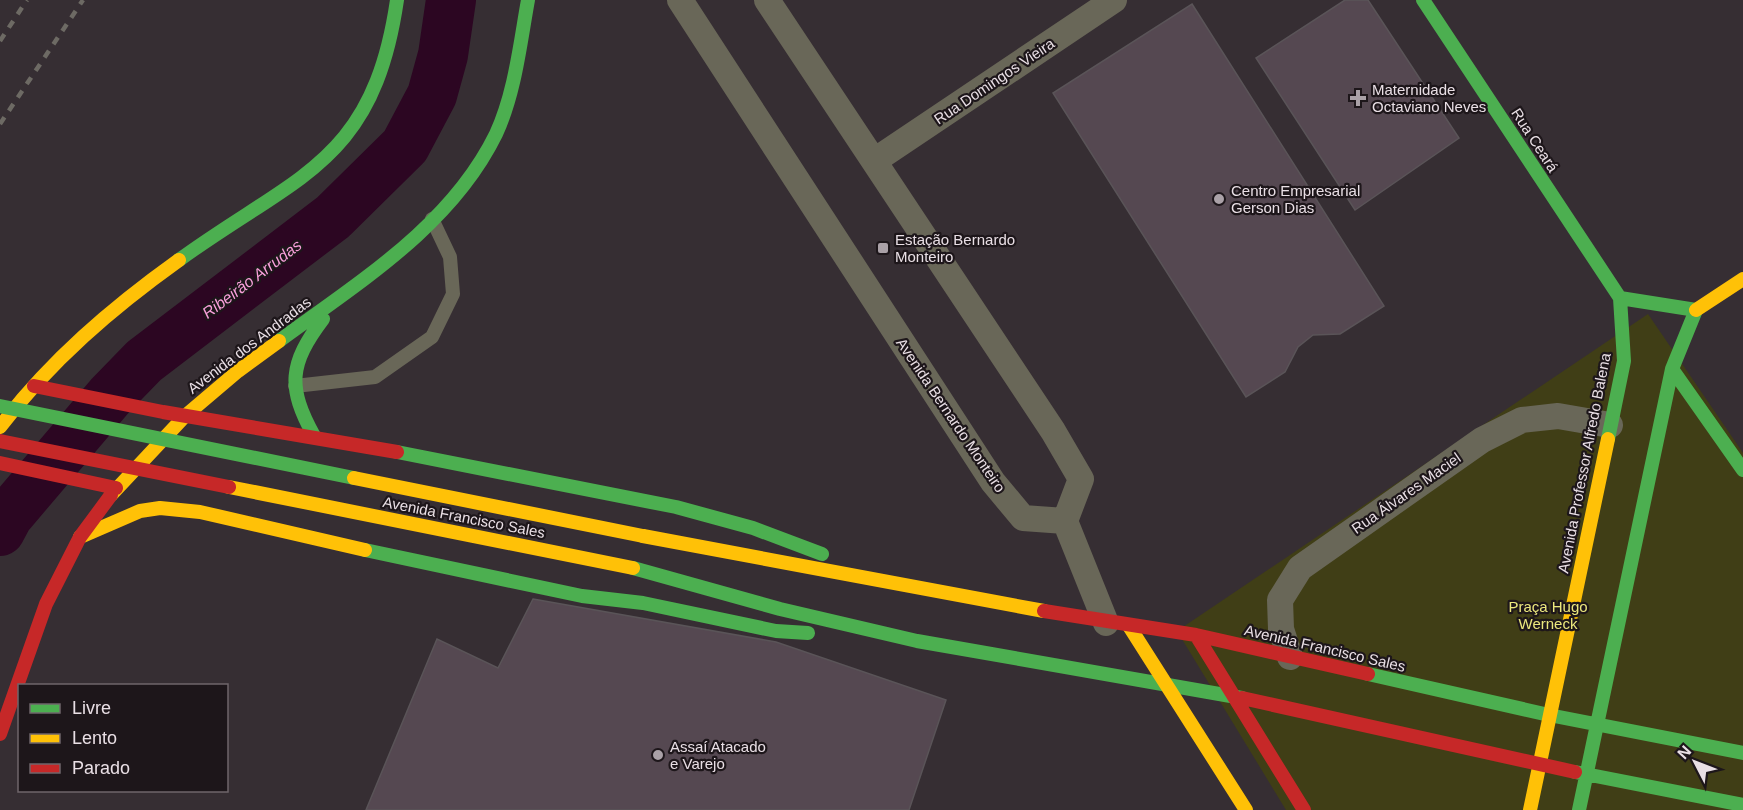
<svg xmlns="http://www.w3.org/2000/svg" width="1743" height="810" viewBox="0 0 1743 810" font-family="Arial,sans-serif">
<style>
.green{fill:#403e16}
.lines{fill:none;stroke-linecap:round;stroke-linejoin:round}
.river{stroke:#2c0622;stroke-width:50}
.building{fill:#554851;stroke:#5a5458;stroke-width:1.5}
.lane{stroke:#696758;stroke-width:14}
.street{stroke:#696758;stroke-width:26}
.fast{stroke:#4caf50;stroke-width:14}
.slow{stroke:#ffc107;stroke-width:14}
.jam{stroke:#c62828;stroke-width:14}
.rail{stroke:#6d6a64;stroke-width:4.5;stroke-dasharray:8 8;stroke-linecap:butt}
.fast-bridge{stroke:#4caf50;stroke-width:14}
.slow-bridge{stroke:#ffc107;stroke-width:14}
.jam-bridge{stroke:#c62828;stroke-width:14}
.poi-dot{fill:#aaa1a7;stroke:#1d161a;stroke-width:2}
.labels{text-anchor:middle;dominant-baseline:central;stroke-width:4.5;stroke-linejoin:round;paint-order:stroke}
.street-label{font-size:15px;fill:#e9dfe5;stroke:#1d161a}
.poi-label{font-size:15px;fill:#e9dfe5;stroke:#1d161a;text-anchor:start}
.park-label{font-size:15px;fill:#ebe77d;stroke:#1d161a}
.water-label{font-size:16px;font-style:italic;fill:#f89fda;stroke:#1d161a}
</style>
<rect width="100%" height="100%" fill="#362e33"/>
<path class="green" d="M1648,314l95,139v357h-457l-109,-179z"/>
<g class="lines">
<path class="river" d="M0,531l8,-15 102,-120 34,-35 189,-144 72,-71 27,-51 11,-40 8,-55"/>
</g>
<path class="building" d="M1345,0h23l91,138 -104,72 -99,-152z
M1192,4l192,302 -44,28 -27,1 -15,12 -13,25 -39,25 -193,-304z
M533,599l243,43 170,58 -37,110h-543l71,-171 61,29z"/>
<g class="lines">
<path class="lane" d="M295,386l80,-9 57,-40 21,-43 -3,-37 -18,-38"/>
<path class="street" d="M680,0l313,482 30,36 42,3 16,-42 -28,-48 -286,-431
M874,161l240,-161
M1065,521l41,102
M1290,657l-9,-28 -1,-29 20,-32 182,-128 40,-20 36,-4 52,9"/>
<path class="fast" d="M1423,0l197,298 4,63 -16,78
M179,260c118,-86 194,-96 218,-260
M1620,298l76,12
M279,341c80,-59 172,-115 217,-207 19,-41 24,-90 32,-134
M1672,369l71,101
M314,436c-27,-49 -25,-72 9,-117
M397,452l279,55 77,21 69,26
M365,550l217,46 61,7 133,28 32,2
M633,568l147,41 137,32 325,57
M1368,674l181,41 194,38
M1575,772l168,33
M1579,810l93,-441 24,-59"/>
<path class="slow" d="M1696,310l47,-31
M0,427c50,-66 112,-119 179,-167
M111,495l74,-79 53,-45 41,-30
M643,536l401,75
M80,537l60,-26 20,-3 40,4 165,38
M1129,626l117,184
M1530,810l78,-371"/>
<path class="jam" d="M34,386l129,26 234,40
M0,463l116,25
M1044,611l152,24 172,39
M1196,635l108,175
M1242,698l333,74
M0,734l46,-130 34,-67 31,-42"/>
<path class="rail" d="M0,41l27,-41
M0,124l83,-124"/>
<path class="fast-bridge" d="M0,406l354,72"/>
<path class="slow-bridge" d="M354,478l289,58
M229,487l404,81"/>
<path class="jam-bridge" d="M0,441l229,46"/>
</g>
<g class="poi-dot">
<path d="M1355 89h6v6h6v6h-6v6h-6v-6h-6v-6h6z"/>
<circle cx="1219" cy="199" r="6"/>
<rect x="877" y="242" width="12" height="12" rx="3"/>
<circle cx="658" cy="755" r="6"/>
</g>
<g class="labels">
<g class="street-label">
<text transform="translate(994 81) rotate(-34)">Rua Domingos Vieira</text>
<text transform="translate(1535 140) rotate(57)">Rua Ceará</text>
<text transform="translate(249 345) rotate(-37)">Avenida dos Andradas</text>
<text transform="translate(951 415) rotate(56)">Avenida Bernardo Monteiro</text>
<text transform="translate(1584 463) rotate(-79)">Avenida Professor Alfredo Balena</text>
<text transform="translate(1406 493) rotate(-35)">Rua Álvares Maciel</text>
<text transform="translate(464 517) rotate(11)">Avenida Francisco Sales</text>
<text transform="translate(1325 648) rotate(13)">Avenida Francisco Sales</text>
</g>
<g class="poi-label">
<text x="1372" y="89">Maternidade<tspan x="1372" dy="17">Octaviano Neves</tspan></text>
<text x="1231" y="190">Centro Empresarial<tspan x="1231" dy="17">Gerson Dias</tspan></text>
<text x="895" y="239">Estação Bernardo<tspan x="895" dy="17">Monteiro</tspan></text>
<text x="670" y="746">Assaí Atacado<tspan x="670" dy="17">e Varejo</tspan></text>
</g>
<g class="park-label">
<text x="1548" y="606">Praça Hugo<tspan x="1548" dy="17">Werneck</tspan></text>
</g>
<g class="water-label">
<text transform="translate(252 279) rotate(-37)">Ribeirão Arrudas</text>
</g>
</g>
<rect x="18" y="684" width="210" height="108" fill="#1d161a" stroke="#6f666b" stroke-width="1.5"/>
<rect x="30" y="704" width="30" height="9" fill="#4caf50" stroke="#6f666b" stroke-width="1.5"/>
<text x="72" y="714" font-size="18" fill="#e9dfe5">Livre</text>
<rect x="30" y="734" width="30" height="9" fill="#ffc107" stroke="#6f666b" stroke-width="1.5"/>
<text x="72" y="744" font-size="18" fill="#e9dfe5">Lento</text>
<rect x="30" y="764" width="30" height="9" fill="#c62828" stroke="#6f666b" stroke-width="1.5"/>
<text x="72" y="774" font-size="18" fill="#e9dfe5">Parado</text>
<g transform="translate(1695 762) rotate(312)" stroke="#1d161a" stroke-width="4.5" paint-order="stroke">
<path d="M0-4.5L10 22L0 15L-10 22Z" fill="#e9dfe5"/>
<text y="-9" font-size="16" font-weight="bold" text-anchor="middle" fill="#e9dfe5">N</text>
</g>
</svg>
